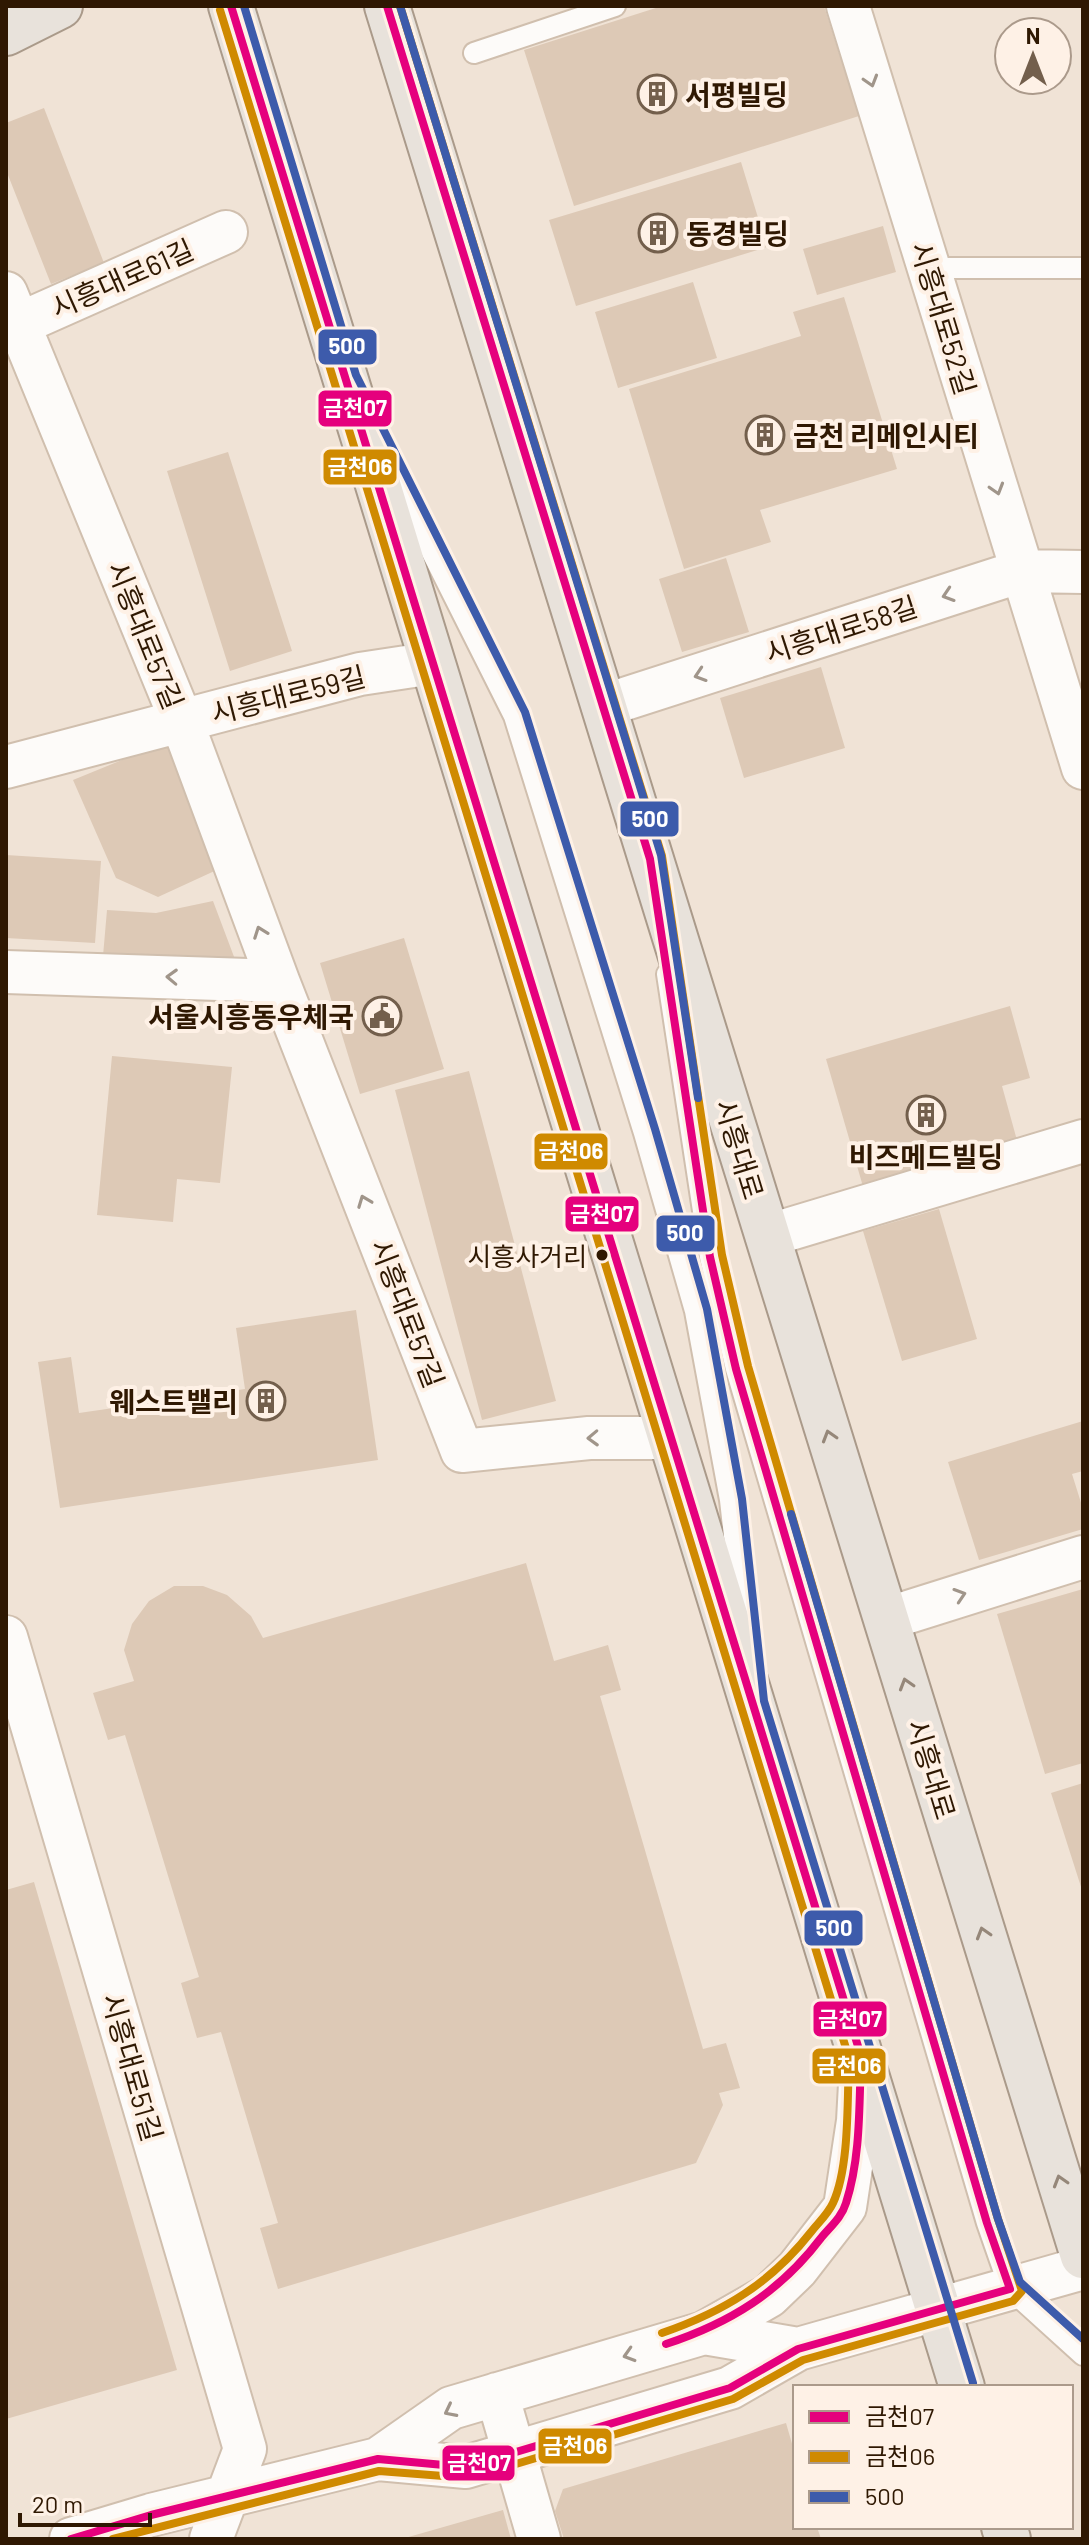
<svg xmlns="http://www.w3.org/2000/svg" width="1089" height="2545" viewBox="0 0 1089 2545" font-family="Barlow,'Noto Sans KR',sans-serif">
<style>
.building{fill:#ddc9b6}
.lines{fill:none;stroke-linecap:round;stroke-linejoin:round}
.lane-casing{stroke:#d0bfae;stroke-width:24}
.street-casing{stroke:#d0bfae;stroke-width:46}
.primary-casing{stroke:#aa9a8a;stroke-width:48}
.lane{stroke:#fdfbf9;stroke-width:20}
.street{stroke:#fdfbf9;stroke-width:42}
.primary{stroke:#e8e2db;stroke-width:44}
.bus-1-casing{stroke:#fef1e6;stroke-width:14}
.bus-2-casing{stroke:#fef1e6;stroke-width:14}
.bus-3-casing{stroke:#fef1e6;stroke-width:14}
.bus-1{stroke:#e5007d;stroke-width:8}
.bus-2{stroke:#cf8a00;stroke-width:8}
.bus-3{stroke:#3d5bab;stroke-width:8}
.oneway{stroke:#a0958a}
.oneway2{stroke:#958779}
.bus-dot{fill:#2f1802;stroke:#fef1e6;stroke-width:3}
.labels{text-anchor:middle;dominant-baseline:central;stroke-width:8;stroke-linejoin:round;paint-order:stroke}
.bus-label{font-size:26px;fill:#2f1802;stroke:#fef1e6;text-anchor:end}
.poi-label{font-size:28px;font-weight:bold;fill:#2f1802;stroke:#fef1e6;text-anchor:start}
.street-label{font-size:28px;fill:#2f1802;stroke:#fef1e6}
.line-badge{stroke:#fef1e6;stroke-width:3}
.badge-label{font-size:22px;text-anchor:middle;font-weight:bold;fill:#fff}
</style>
<rect width="100%" height="100%" fill="#f0e3d6"/>
<path class="building" d="M662,6h162l35,110 -285,90 -50,-156z
M44,108l60,155 -53,21 -45,-114v-47z
M741,162l26,85 -191,59 -27,-86z
M883,226l13,46 -79,23 -14,-46z
M693,282l24,76 -99,30 -23,-76z
M844,297l53,172 -137,41 11,32 -87,27 -55,-180 172,-53 -8,-24z
M228,452l64,199 -62,20 -63,-200z
M726,558l23,74 -67,20 -23,-73z
M821,667l24,81 -101,30 -24,-80z
M166,742l55,126 -63,29 -42,-19 -43,-98z
M6,855l95,6 -6,82 -89,-5z
M213,901l23,61 -133,-6 4,-46 49,3z
M404,938l40,131 -84,25 -40,-131z
M1010,1006l20,72 -28,8 16,58 -154,46 -38,-131z
M112,1056l120,11 -12,116 -43,-4 -4,43 -76,-7z
M469,1071l87,330 -74,19 -87,-330z
M939,1209l38,130 -75,22 -39,-130z
M356,1310l22,150 -318,48 -22,-146 33,-5 8,56 166,-24 -9,-61z
M1083,1421v50l-11,3 11,35v20l-104,31 -31,-98z
M526,1563l28,98 54,-16 13,45 -21,6 103,353 23,-6 14,45 -21,5 4,12 -27,58 -418,126 -18,-61 18,-5 -57,-191 -24,6 -16,-55 18,-6 -74,-242 -17,5 -15,-47 41,-12 -10,-31 8,-26 17,-23 25,-15h29l24,9 24,21 12,22z
M1083,1589v174l-38,11 -48,-160z
M1083,1783v107h-1l-31,-97z
M34,1882l143,488 -171,49v-529z
M786,2423l9,31v73h22l4,12h-257l-9,-28 8,-22z
M503,2510l8,29h-106v-1z"/>
<g class="lines">
<defs>
<path id="lane" d="M474,53l141,-47
M929,268h154
M395,479l119,237 130,417 51,178 35,189 13,116
M667,974l43,283 26,112 251,854 23,66 73,66"/>
<path id="street" d="M848,6l235,762
M6,293l176,429 96,259 184,470 127,-13h82
M19,324l207,-92
M603,706l419,-135 61,1
M6,767l354,-93 73,-11
M6,972l272,9
M767,1236l316,-95
M886,1619l197,-62
M6,1637l239,812 -34,90
M704,2333l65,-37 28,-27 48,-62 13,-86 3,-56
M497,2394l42,145
M378,2459l73,-51 253,-75 94,16
M71,2539l80,-24 227,-56 88,8 264,-79 68,-39 285,-81"/>
<path id="primary" d="M231,6l731,2381
M387,6l696,2250
M6,33l54,-27
M1004,2527l4,12"/>
</defs>
<use href="#lane" class="lane-casing"/>
<use href="#street" class="street-casing"/>
<use href="#primary" class="primary-casing"/>
<use href="#lane" class="lane"/>
<use href="#street" class="street"/>
<use href="#primary" class="primary"/>
<defs>
<path id="bus-1" d="M231,6l630,2050c-2,48 0,101 -15,147 -4,14 -16,24 -25,35 -41,54 -91,85 -155,106
M71,2539l80,-24 227,-56 88,8 264,-79 68,-39 212,-60 -23,-66 -251,-854 -26,-112 -60,-398 -263,-853"/>
<path id="bus-2" d="M220,10l629,2048c-2,40 1,108 -16,145 -5,11 -15,20 -22,29 -40,51 -88,80 -149,101
M113,2539l266,-68 90,7 264,-79 70,-39 210,-59 9,-10 -24,-72 -250,-853 -26,-111 -60,-399 -262,-850"/>
<path id="bus-3" d="M244,6l112,369 169,337 130,417 52,180 35,190 22,202 209,682
M400,6l261,849 37,243
M791,1514l207,705 22,63 63,57"/>
</defs>
<use href="#bus-1" class="bus-1-casing"/>
<use href="#bus-2" class="bus-2-casing"/>
<use href="#bus-3" class="bus-3-casing"/>
<use href="#bus-1" class="bus-1"/>
<use href="#bus-2" class="bus-2"/>
<use href="#bus-3" class="bus-3"/>
</g>
<defs><path id="oneway-chevron" d="M-2-3.5L2.5 0L-2 3.5" fill="none" stroke-width="1.6" stroke-linecap="round" stroke-linejoin="round" transform="scale(2)"/></defs>
<g class="oneway">
<use href="#oneway-chevron" transform="translate(871 81) rotate(73)"/>
<use href="#oneway-chevron" transform="translate(997 489) rotate(73)"/>
<use href="#oneway-chevron" transform="translate(948 595) rotate(162)"/>
<use href="#oneway-chevron" transform="translate(700 675) rotate(162)"/>
<use href="#oneway-chevron" transform="translate(260 932) rotate(-110)"/>
<use href="#oneway-chevron" transform="translate(172 977) rotate(-178)"/>
<use href="#oneway-chevron" transform="translate(364 1201) rotate(-111)"/>
<use href="#oneway-chevron" transform="translate(593 1438) rotate(178)"/>
<use href="#oneway-chevron" transform="translate(960 1595) rotate(-18)"/>
<use href="#oneway-chevron" transform="translate(629 2355) rotate(163)"/>
<use href="#oneway-chevron" transform="translate(450 2411) rotate(153)"/>
</g>
<g class="oneway2">
<use href="#oneway-chevron" transform="translate(829 1436) rotate(-107)"/>
<use href="#oneway-chevron" transform="translate(906 1684) rotate(-107)"/>
<use href="#oneway-chevron" transform="translate(983 1933) rotate(-107)"/>
<use href="#oneway-chevron" transform="translate(1060 2181) rotate(-107)"/>
</g>
<defs>
<symbol id="building-ring" viewBox="-11 -11 22 22"><circle r="9.5" fill="#fef1e6" stroke="#735f4c" stroke-width="1.5"/><path d="M-4-6H4V6H1V3H-1V6H-4ZM-2.5-4.3h1.7v1.8h-1.7ZM.8-4.3h1.7v1.8H.8ZM-2.5-1h1.7V.8h-1.7ZM.8-1h1.7V.8H.8Z" fill="#735f4c"/></symbol>
<symbol id="civic-ring" viewBox="-11 -11 22 22"><circle r="9.5" fill="#fef1e6" stroke="#735f4c" stroke-width="1.5"/><path d="M-.6-6.5H3V-4.5H.6V-3L4-1V1h2V6H-6V1h2V-1L-.6-3ZM-1.2 2.5V6h2.4V2.5Z" fill="#735f4c"/></symbol>
</defs>
<g fill-rule="evenodd">
<use href="#building-ring" x="635" y="72" width="44" height="44"/>
<use href="#building-ring" x="636" y="211" width="44" height="44"/>
<use href="#building-ring" x="743" y="413" width="44" height="44"/>
<use href="#civic-ring" x="360" y="994" width="44" height="44"/>
<use href="#building-ring" x="904" y="1093" width="44" height="44"/>
<use href="#building-ring" x="244" y="1379" width="44" height="44"/>
</g>
<circle class="bus-dot" cx="602" cy="1255" r="7"/>
<g class="labels">
<g class="bus-label">
<text x="587" y="1255">시흥사거리</text>
</g>
<g class="poi-label">
<text x="685" y="94">서평빌딩</text>
<text x="686" y="233">동경빌딩</text>
<text x="793" y="435">금천 리메인시티</text>
<text x="354" y="1016" text-anchor="end">서울시흥동우체국</text>
<text x="926" y="1156" text-anchor="middle">비즈메드빌딩</text>
<text x="238" y="1401" text-anchor="end">웨스트밸리</text>
</g>
<g class="street-label">
<text transform="translate(122 278) rotate(-24)">시흥대로61길</text>
<text transform="translate(944 318) rotate(73)">시흥대로52길</text>
<text transform="translate(841 629) rotate(-18)">시흥대로58길</text>
<text transform="translate(146 635) rotate(68)">시흥대로57길</text>
<text transform="translate(288 694) rotate(-14)">시흥대로59길</text>
<text transform="translate(740 1149) rotate(73)">시흥대로</text>
<text transform="translate(408 1313) rotate(69)">시흥대로57길</text>
<text transform="translate(932 1769) rotate(73)">시흥대로</text>
<text transform="translate(133 2067) rotate(74)">시흥대로51길</text>
</g>
</g>
<g class="line-badge">
<rect x="317" y="328" width="61" height="38" rx="8" fill="#3d5bab"/>
<rect x="317" y="389" width="76" height="39" rx="8" fill="#e5007d"/>
<rect x="322" y="448" width="76" height="38" rx="8" fill="#cf8a00"/>
<rect x="619" y="800" width="61" height="38" rx="8" fill="#3d5bab"/>
<rect x="533" y="1132" width="76" height="39" rx="8" fill="#cf8a00"/>
<rect x="564" y="1195" width="76" height="38" rx="8" fill="#e5007d"/>
<rect x="655" y="1214" width="61" height="39" rx="8" fill="#3d5bab"/>
<rect x="803" y="1909" width="61" height="38" rx="8" fill="#3d5bab"/>
<rect x="812" y="2000" width="76" height="38" rx="8" fill="#e5007d"/>
<rect x="811" y="2047" width="76" height="38" rx="8" fill="#cf8a00"/>
<rect x="537" y="2427" width="76" height="38" rx="8" fill="#cf8a00"/>
<rect x="441" y="2444" width="75" height="38" rx="8" fill="#e5007d"/>
</g>
<g class="badge-label">
<text x="347" y="354">500</text>
<text x="355" y="416">금천07</text>
<text x="360" y="475">금천06</text>
<text x="650" y="827">500</text>
<text x="571" y="1159">금천06</text>
<text x="602" y="1222">금천07</text>
<text x="685" y="1241">500</text>
<text x="834" y="1936">500</text>
<text x="850" y="2027">금천07</text>
<text x="849" y="2074">금천06</text>
<text x="575" y="2454">금천06</text>
<text x="479" y="2471">금천07</text>
</g>
<rect width="1089" height="2545" fill="none" stroke="#2f1802" stroke-width="16"/>
<rect x="793" y="2385" width="280" height="144" fill="#fef1e6" stroke="#ab9a8b" stroke-width="2"/>
<rect x="809" y="2411" width="40" height="12" fill="#e5007d" stroke="#ab9a8b" stroke-width="2"/>
<text x="865" y="2425" font-size="24" fill="#2f1802">금천07</text>
<rect x="809" y="2451" width="40" height="12" fill="#cf8a00" stroke="#ab9a8b" stroke-width="2"/>
<text x="865" y="2465" font-size="24" fill="#2f1802">금천06</text>
<rect x="809" y="2491" width="40" height="12" fill="#3d5bab" stroke="#ab9a8b" stroke-width="2"/>
<text x="865" y="2505" font-size="24" fill="#2f1802">500</text>
<g transform="translate(1033 56)"><circle r="38" fill="#fef1e6" stroke="#ab9a8b" stroke-width="2"/>
<path d="M0-6L14 30L0 20L-14 30Z" fill="#735f4c"/>
<text y="-12" font-size="22" font-weight="bold" text-anchor="middle" fill="#2f1802">N</text>
</g>
<path d="M20 2513v12h130v-12" fill="none" stroke="#2f1802" stroke-width="4"/>
<text x="32" y="2513" font-size="24" fill="#2f1802" stroke="#fef1e6" stroke-width="6" paint-order="stroke">20 m</text>
</svg>
